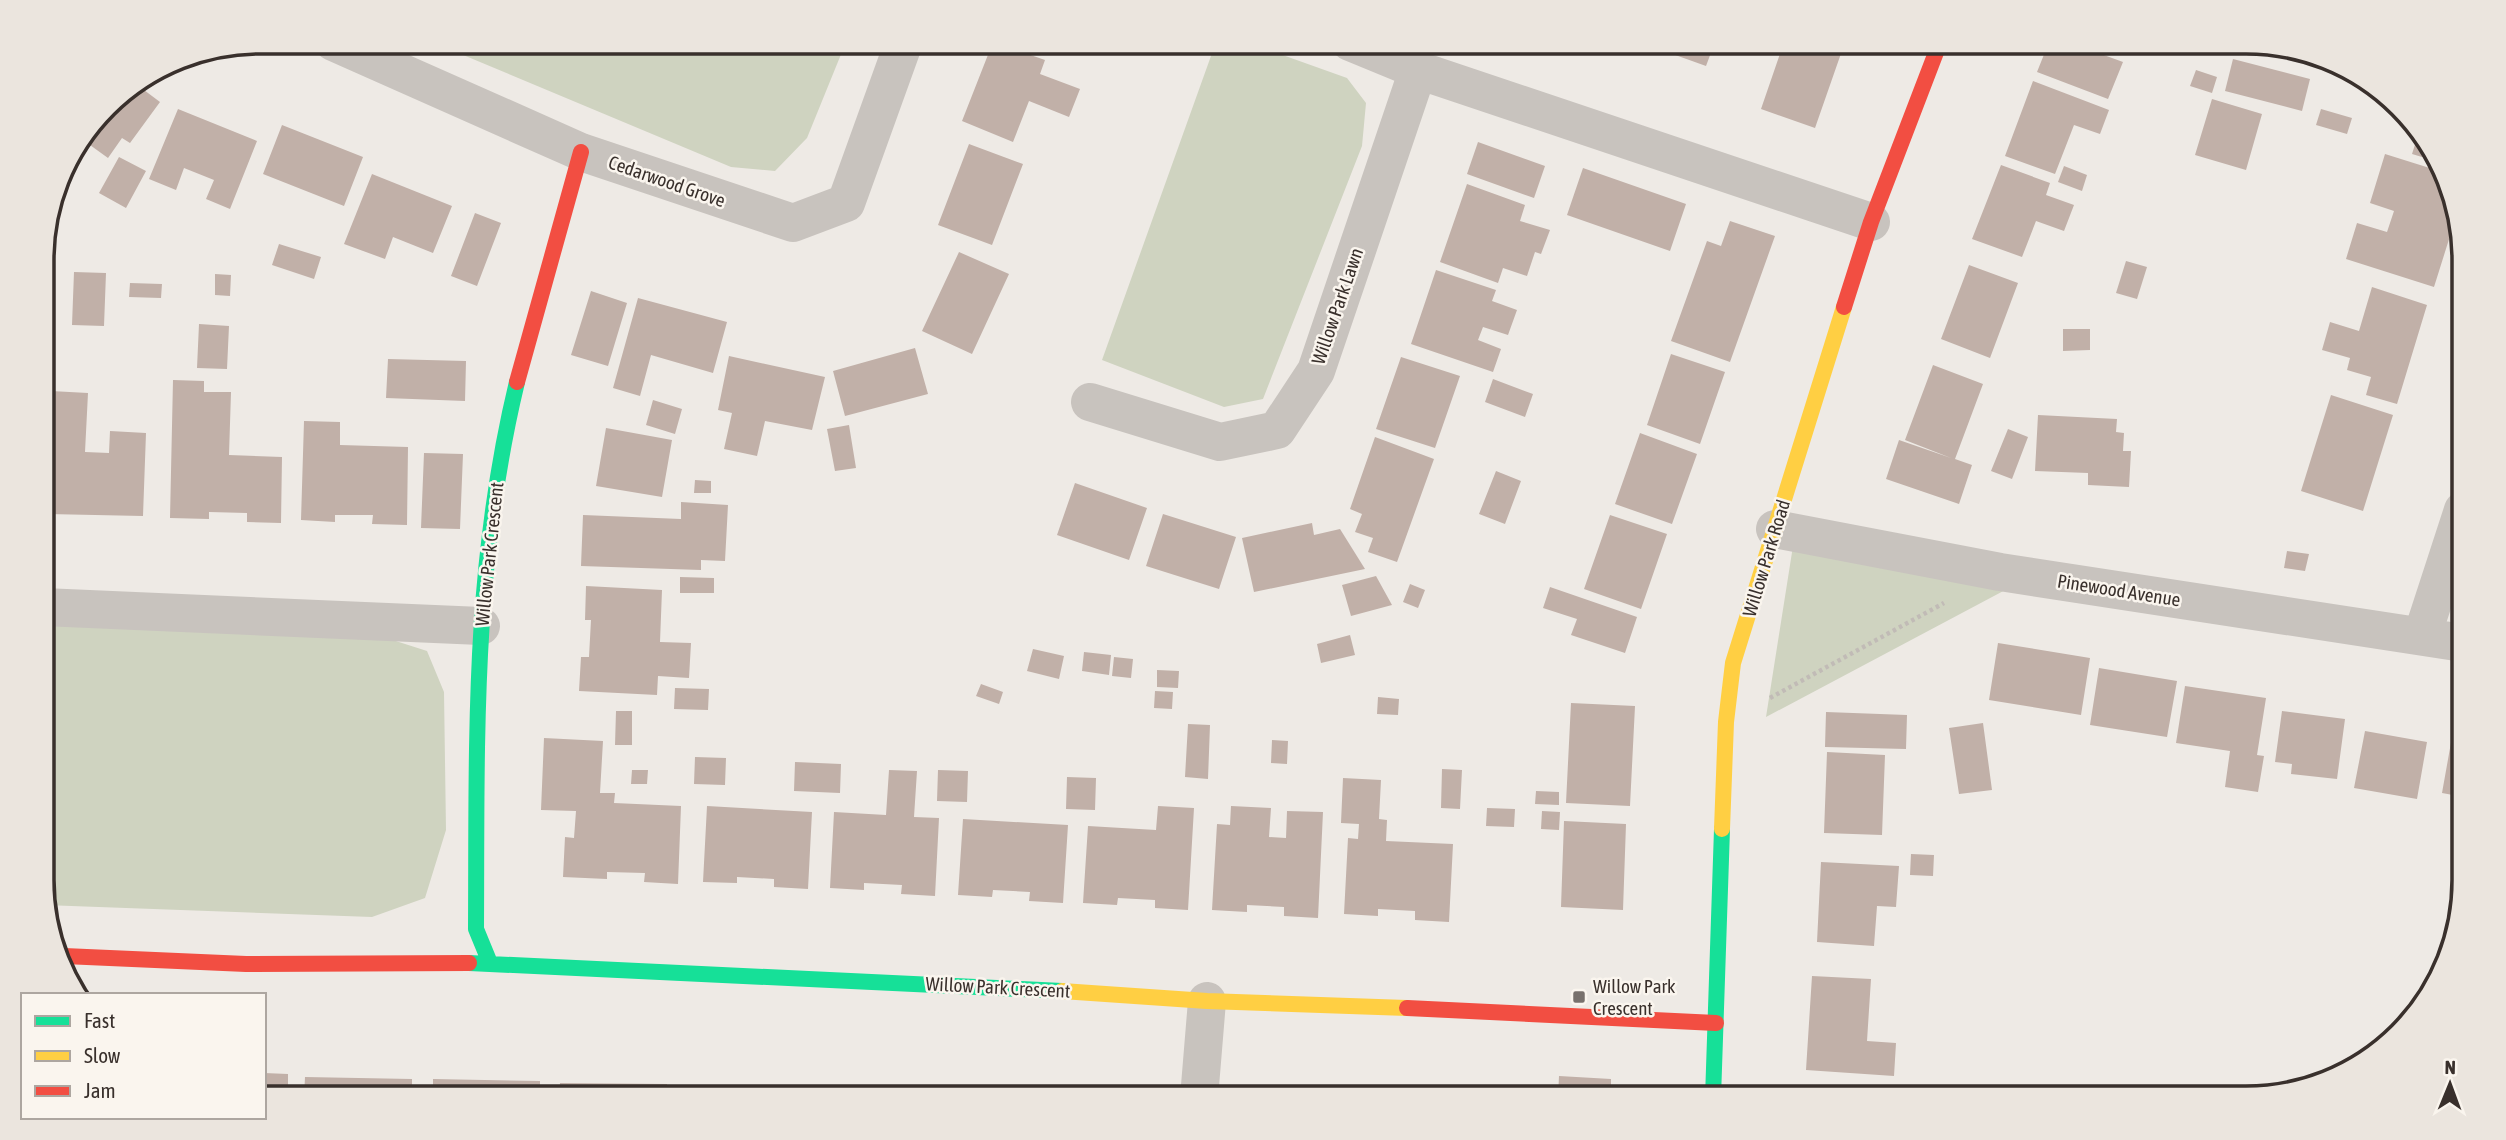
<svg xmlns="http://www.w3.org/2000/svg" width="2506" height="1140" viewBox="0 0 2506 1140" font-family="'Asap Condensed',sans-serif">
<style>
.green{fill:#cfd3c0}
.building{fill:#c1b0a8}
.lines{fill:none;stroke-linecap:round;stroke-linejoin:round}
.path{stroke:#c1bbb6;stroke-width:4.5;stroke-dasharray:3.5 3.5;stroke-linecap:butt}
.street{stroke:#c8c3be;stroke-width:38}
.fast{stroke:#16e098;stroke-width:16}
.slow{stroke:#ffcf43;stroke-width:16}
.jam{stroke:#f24e42;stroke-width:16}
.poi-dot{fill:#78716d;stroke:#faf5ee;stroke-width:2.5}
.labels{text-anchor:middle;dominant-baseline:central;stroke-width:5;stroke-linejoin:round;paint-order:stroke}
.street-label{font-size:19px;fill:#39302c;stroke:#faf5ee}
.poi-label{font-size:19px;fill:#39302c;stroke:#faf5ee;text-anchor:start}
.rim{fill:none;stroke:#39302c;stroke-width:3.5}
</style>
<rect width="100%" height="100%" fill="#eeeae5"/>
<path class="green" d="M432,42h414l-39,96 -32,33 -44,-4z
M1216,42h30l101,36 19,25 -4,43 -99,253 -39,8 -122,-47z
M1793,546l216,42 -243,129z
M43,624l334,11 50,16 17,41 2,138 -21,68 -53,19 -328,-12z"/>
<path class="building" d="M993,42l52,18 -5,14 40,15 -11,28 -40,-16 -16,41 -51,-21z
M1639,42h76l-9,24z
M1784,42h61l-30,86 -54,-19z
M2049,42h56l-4,12 22,8 -15,37 -71,-27z
M2107,42h32l-4,11z
M2233,59l77,20 -8,32 -77,-20z
M2196,70l21,7 -5,16 -22,-7z
M2033,81l76,29 -9,24 -26,-9 -19,49 -50,-18z
M136,84l24,18 -30,41 -8,-5 -14,20 -25,-18 33,-43z
M2212,99l50,15 -16,56 -51,-15z
M178,109l79,32 -27,68 -24,-10 8,-19 -30,-12 -8,22 -27,-11z
M2321,109l31,9 -5,16 -31,-9z
M282,125l81,32 -19,49 -81,-32z
M2420,129l12,31 -20,-6z
M1478,142l67,24 -11,32 -67,-24z
M969,144l54,20 -31,81 -54,-20z
M2385,154l51,16 20,47 -22,70 -88,-28 11,-36 30,9 7,-21 -24,-8z
M119,157l27,14 -20,37 -27,-15z
M2001,165l49,18 -4,12 28,10 -10,26 -28,-10 -14,36 -50,-18z
M2064,166l23,9 -5,16 -24,-9z
M1583,168l103,36 -16,47 -103,-36z
M372,174l80,32 -19,47 -40,-16 -8,22 -41,-15z
M1467,184l58,21 -5,16 30,9 -9,24 -6,-2 -8,24 -24,-8 -5,15 -58,-21z
M475,213l26,10 -24,63 -26,-10z
M1730,221l45,15 -45,126 -59,-21 36,-100 14,5z
M279,244l42,13 -7,22 -42,-14z
M959,252l50,22 -37,80 -50,-23z
M2126,261l21,6 -10,32 -21,-6z
M1969,265l49,18 -28,75 -49,-19z
M1436,270l60,20 -4,11 25,9 -9,25 -25,-8 -5,13 23,9 -8,23 -82,-28z
M74,272l32,1 -2,53 -32,-1z
M215,274l16,1 -1,21 -15,-1z
M130,283l32,1 -1,14 -32,-1z
M2372,287l55,18 -30,99 -31,-9 5,-18 -24,-7 3,-12 -28,-8 8,-28 29,9z
M591,291l36,12 -19,63 -37,-11z
M638,298l89,24 -14,51 -62,-18 -11,41 -27,-8z
M199,324l30,2 -2,43 -30,-1z
M2063,329h27v21l-27,1z
M915,348l13,46 -83,22 -12,-45z
M1671,354l54,18 -25,72 -53,-19z
M729,356l96,21 -13,53 -47,-9 -8,35 -33,-7 8,-36 -14,-3z
M1401,357l59,19 -25,72 -59,-19z
M388,359l78,2 -1,40 -79,-3z
M1933,365l50,19 -28,75 17,6 -13,39 -73,-25 13,-39 52,18 -46,-18z
M43,371l9,1 -1,19 37,2 -3,59 24,1 1,-22 36,2 -3,83 -96,-2 3,-89h-7z
M1493,379l40,15 -8,23 -40,-15z
M173,380l31,1v11h27l-2,63 53,2 -1,66 -34,-1v-9l-38,-1v7l-39,-1z
M2331,395l62,20 -30,96 -62,-20z
M653,400l29,9 -7,25 -29,-9z
M2038,415l79,4 -1,13 8,1 -1,18h8l-2,36 -41,-2v-12l-53,-2z
M304,421l36,1v23l68,2 -1,78 -35,-1 1,-9h-38v7l-34,-2z
M849,425l7,43 -21,3 -8,-42z
M606,428l66,12 -10,57 -66,-11z
M2008,429l20,8 -16,42 -21,-8z
M1640,433l57,21 -25,70 -57,-20z
M1375,437l59,22 -37,103 -29,-10 5,-14 -18,-6 7,-18 -12,-5z
M424,453l39,1 -3,75 -39,-1z
M1496,471l25,10 -16,43 -26,-10z
M695,480l16,1v12h-17z
M1075,483l72,25 -18,52 -72,-25z
M681,502l47,3 -3,56 -24,-1v10l-120,-4 2,-51 98,4z
M1163,514l73,23 -17,52 -73,-23z
M1610,515l57,19 -26,75 -57,-20z
M1312,523l2,12 26,-6 25,40 -111,23 -12,-54z
M2287,551l22,3 -4,17 -21,-3z
M1376,576l16,29 -41,11 -9,-31z
M680,577l34,1v15h-34z
M1410,584l15,6 -7,18 -15,-6z
M586,586l76,4 -2,52 31,1 -2,35 -31,-2 -1,19 -78,-4 2,-34h8l2,-37h-6z
M1550,587l87,30 -12,36 -54,-18 6,-16 -34,-11z
M1350,635l5,20 -34,8 -4,-19z
M1998,643l92,15 -9,57 -92,-15z
M1033,649l31,7 -5,23 -32,-8z
M1084,652l27,3 -2,20 -27,-4z
M1114,657l19,2 -2,19 -19,-2z
M2099,668l78,13 -10,56 -77,-12z
M1157,670l22,1 -1,17 -21,-1z
M981,684l22,8 -4,12 -23,-8z
M2185,686l81,12 -9,57 7,1 -6,36 -33,-5 5,-36 -54,-8z
M675,688l34,1 -1,21 -34,-1z
M1155,691l18,1 -1,17 -18,-1z
M1378,697l21,2 -1,16 -21,-1z
M1571,703l64,3 -5,100 -64,-3z
M616,711h16v34h-17z
M2282,711l63,8 -8,60 -46,-5 1,-10 -17,-2z
M1826,712l81,3 -1,34 -81,-2z
M1983,723l9,67 -33,4 -10,-66z
M1188,724l22,1 -2,54 -23,-2z
M2365,731l62,11 -10,57 -63,-11z
M2452,737l12,2v58l-22,-4z
M544,738l59,3 -3,52h15l-1,10 67,3 -3,78 -34,-2 1,-9 -38,-1v7l-44,-2 2,-40 9,1 2,-27 -35,-1z
M1272,740l16,1 -1,23 -16,-1z
M1827,752l58,3 -3,80 -58,-2z
M695,757l31,1 -1,27 -31,-1z
M795,762l46,2 -1,29 -46,-2z
M1442,769l20,1 -2,39 -19,-1z
M632,770h16l-1,14h-16z
M889,770l28,1 -3,46 25,1 -4,78 -34,-2 1,-9 -38,-2v7l-34,-2 4,-76 52,3z
M938,770l30,1 -1,31 -30,-1z
M1067,777l29,1 -1,32 -29,-1z
M1343,778l38,2 -2,39 8,1 -1,21 67,3 -4,78 -34,-2v-9l-37,-2v7l-34,-2 4,-76 10,1 1,-15 -18,-1z
M1536,791l23,1v13l-24,-1z
M707,806l105,6 -4,77 -34,-2v-8l-37,-2v6l-34,-1z
M1158,806l36,2 -6,102 -33,-2v-8l-37,-2 -1,7 -34,-2 5,-77 68,4z
M1231,806l40,2 -2,29 17,1 1,-27 36,1 -5,106 -34,-2v-9l-37,-2v7l-35,-2 5,-86 13,1z
M1487,808l28,1 -1,18 -28,-1z
M1542,811l18,1 -1,18 -18,-1z
M963,819l105,6 -5,78 -34,-2 1,-9 -37,-2 -1,7 -34,-2z
M1564,821l62,3 -3,86 -62,-3z
M1911,854l23,1 -1,21 -23,-1z
M1821,862l78,4 -3,41 -19,-1 -3,40 -57,-4z
M1812,976l59,3 -4,62 29,2 -2,33 -88,-6z
M264,1073l24,1v24h-24z
M1559,1076l52,3v19h-53z
M305,1077l107,2v19h-108z
M433,1079l107,2v17h-107z
M560,1083l107,1v14h-108z
M1804,1086l64,4 -1,8h-64z
M934,1088l35,2 -1,8h-34z
M684,1089l108,2 -1,7h-107z
M1005,1090l37,2 -1,6h-37z
M1114,1092l28,1v5h-28z"/>
<g class="lines">
<path class="path" d="M1770,698l174,-95"/>
<path class="street" d="M333,42l248,110 212,71 53,-20 58,-161
M1350,42l68,28 453,152
M1090,402l130,40 57,-12 39,-59 102,-301
M1775,529l225,43 463,71
M43,607l438,19
M2422,636l41,-126
M1199,1098l8,-97"/>
<path class="fast" d="M469,963l593,28
M490,963l-14,-34c1,-189 -4,-361 41,-547
M1713,1098l9,-269"/>
<path class="slow" d="M1722,829l4,-107 7,-59 111,-356
M1062,991l145,10 200,7"/>
<path class="jam" d="M1844,307l27,-85 69,-180
M517,382l64,-230
M64,956l182,8 223,-1
M1407,1008l309,15"/>
</g>
<rect class="poi-dot" x="1572" y="990" width="14" height="14" rx="3.5"/>
<g class="labels">
<g class="street-label">
<text transform="translate(667 181) rotate(19)">Cedarwood Grove</text>
<text transform="translate(1337 306) rotate(-71)">Willow Park Lawn</text>
<text transform="translate(489 554) rotate(-84)">Willow Park Crescent</text>
<text transform="translate(1766 558) rotate(-73)">Willow Park Road</text>
<text transform="translate(2119 590) rotate(9)">Pinewood Avenue</text>
<text transform="translate(998 987) rotate(3)">Willow Park Crescent</text>
</g>
<g class="poi-label">
<text x="1593" y="986">Willow Park<tspan x="1593" dy="22">Crescent</tspan></text>
</g>
</g>
<path d="M0 0H2506V1140H0ZM260 54H2246A206 206 0 0 1 2452 260V880A206 206 0 0 1 2246 1086H260A206 206 0 0 1 54 880V260A206 206 0 0 1 260 54Z" fill="#ebe5de" fill-rule="evenodd"/>
<path class="rim" d="M260 54H2246A206 206 0 0 1 2452 260V880A206 206 0 0 1 2246 1086H260A206 206 0 0 1 54 880V260A206 206 0 0 1 260 54Z"/>
<rect x="21" y="993" width="245" height="126" fill="#faf5ee" stroke="#ada6a0" stroke-width="2"/>
<rect x="35" y="1016" width="35" height="10" fill="#16e098" stroke="#ada6a0" stroke-width="2"/>
<text x="84" y="1028" font-size="21" fill="#39302c">Fast</text>
<rect x="35" y="1051" width="35" height="10" fill="#ffcf43" stroke="#ada6a0" stroke-width="2"/>
<text x="84" y="1063" font-size="21" fill="#39302c">Slow</text>
<rect x="35" y="1086" width="35" height="10" fill="#f24e42" stroke="#ada6a0" stroke-width="2"/>
<text x="84" y="1098" font-size="21" fill="#39302c">Jam</text>
<g transform="translate(2450 1084) rotate(1)" stroke="#faf5ee" stroke-width="5" paint-order="stroke">
<path d="M0-5L12 26L0 18L-12 26Z" fill="#39302c"/>
<text y="-10" font-size="19" font-weight="bold" text-anchor="middle" fill="#39302c">N</text>
</g>
</svg>
